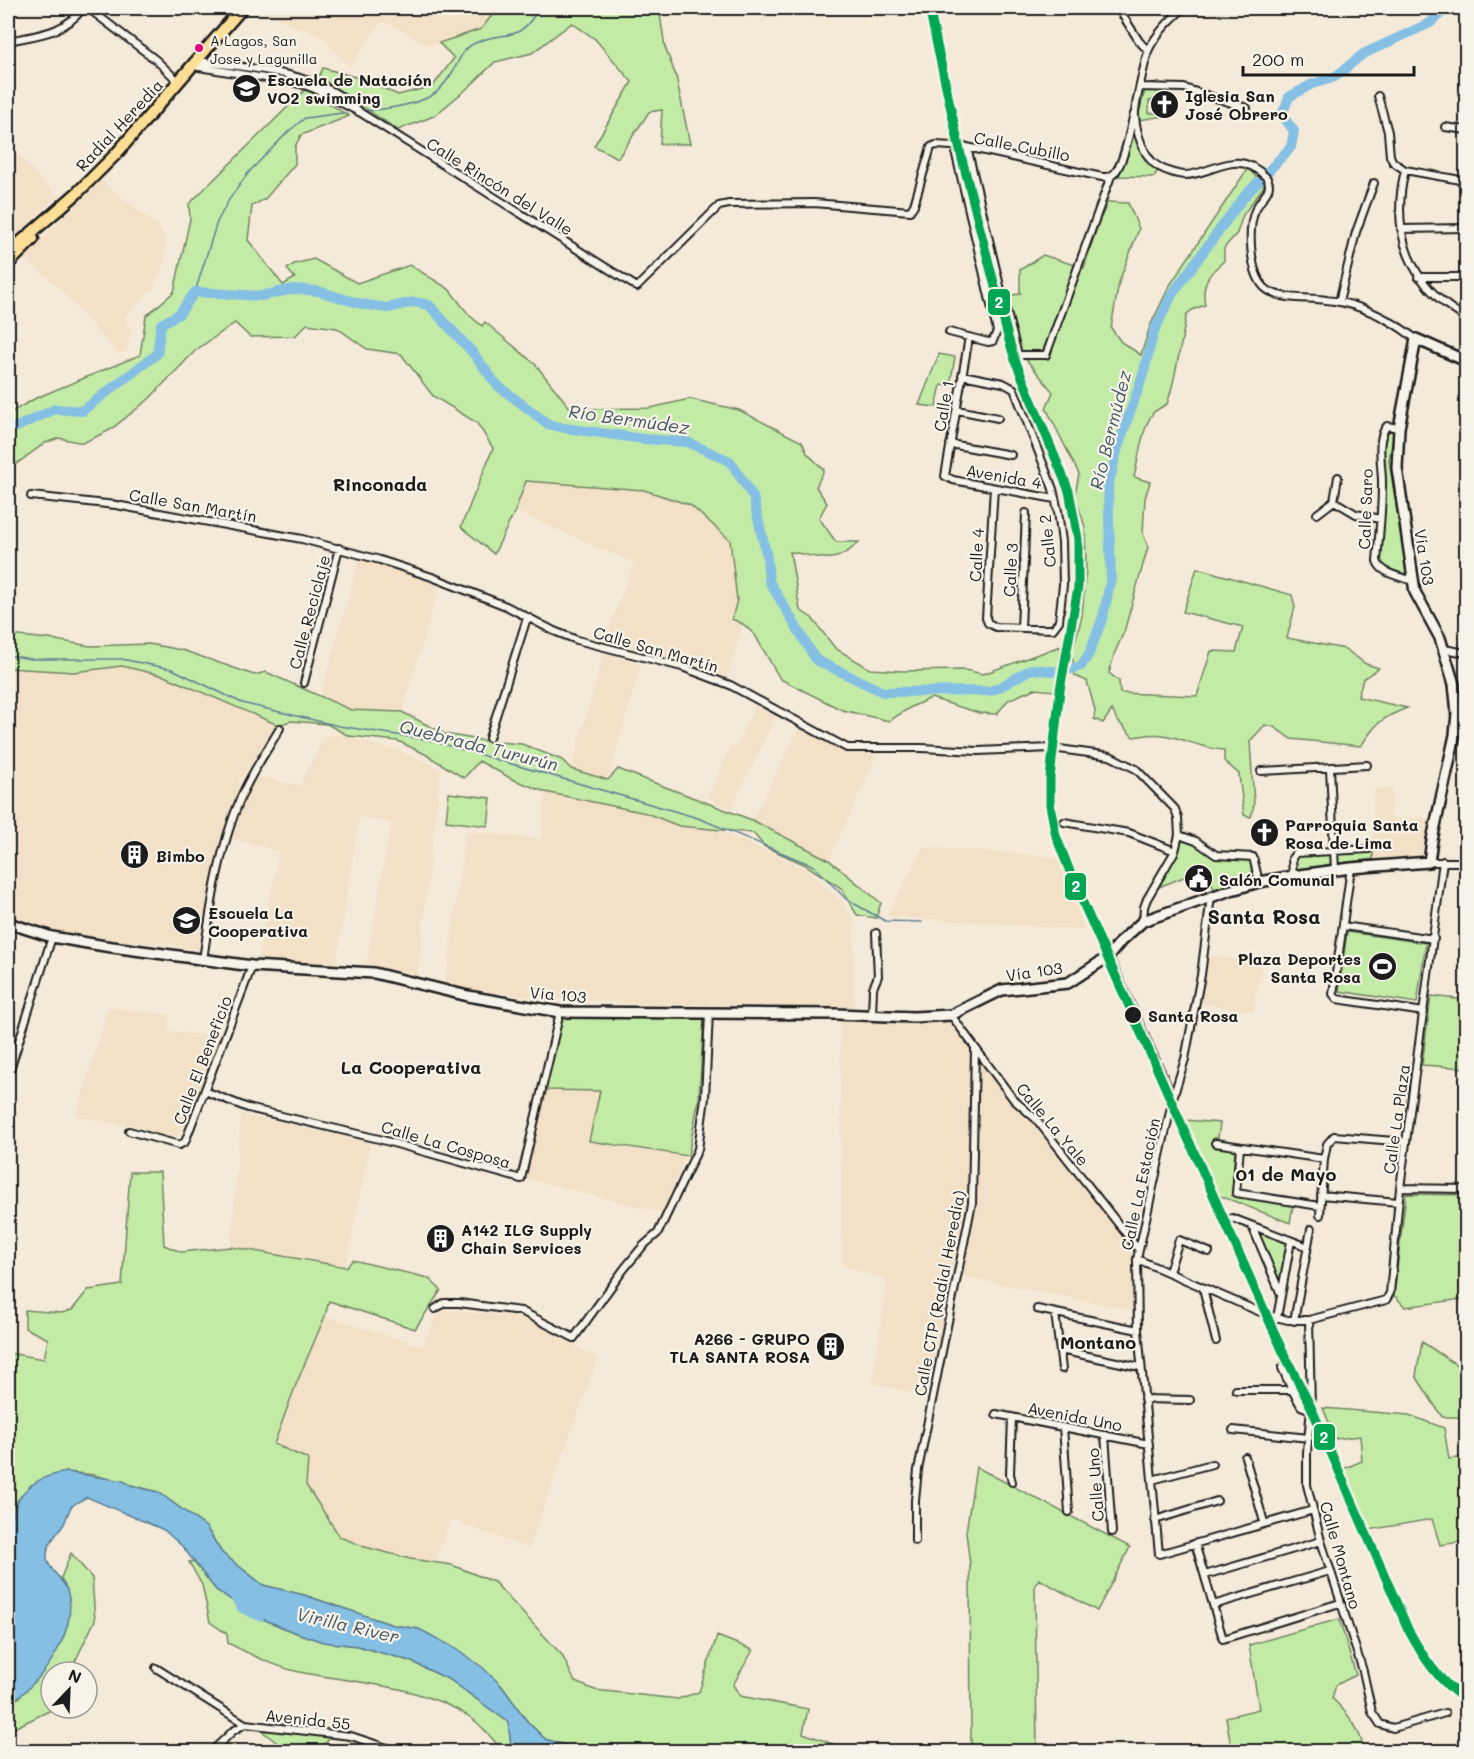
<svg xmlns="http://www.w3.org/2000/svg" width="1474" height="1759" viewBox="0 0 1474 1759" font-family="Mali,sans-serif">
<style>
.built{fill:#f2e0c7}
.green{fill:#c3eba6;stroke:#708461;stroke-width:1.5}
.water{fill:#85c0e4;stroke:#5b7e94;stroke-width:1.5}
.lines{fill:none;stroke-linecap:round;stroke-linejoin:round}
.stream{stroke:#5b7e94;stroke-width:1.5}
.river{stroke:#85c0e4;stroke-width:10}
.street-casing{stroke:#1c1c1c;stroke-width:10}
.secondary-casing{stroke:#1c1c1c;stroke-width:14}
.primary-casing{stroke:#1c1c1c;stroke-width:15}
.street{stroke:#f7f3e8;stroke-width:6}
.secondary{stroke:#f7f3e8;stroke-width:9}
.primary{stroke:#fdde96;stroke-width:10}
.rail-1-casing{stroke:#f7f3e8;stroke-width:14}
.rail-1{stroke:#00a651;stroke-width:9}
.bus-dot{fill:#e5007d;stroke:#f7f3e8;stroke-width:2}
.stop-dot{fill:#1c1c1c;stroke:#f7f3e8;stroke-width:2}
.labels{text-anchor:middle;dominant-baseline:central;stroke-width:4.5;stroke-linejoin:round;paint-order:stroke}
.bus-label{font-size:14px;fill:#1c1c1c;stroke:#f7f3e8;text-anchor:start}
.poi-label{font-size:16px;font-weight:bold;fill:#1c1c1c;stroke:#f7f3e8;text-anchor:start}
.street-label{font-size:16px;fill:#1c1c1c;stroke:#f7f3e8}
.stop-label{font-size:16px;font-weight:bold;fill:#1c1c1c;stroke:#f7f3e8;text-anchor:start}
.water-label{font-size:18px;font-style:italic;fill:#415562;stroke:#f7f3e8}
.neighbourhood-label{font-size:18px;font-weight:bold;fill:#1c1c1c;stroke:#f7f3e8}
.quarter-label{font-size:20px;font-weight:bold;fill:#1c1c1c;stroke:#f7f3e8}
.line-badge{stroke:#f7f3e8;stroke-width:2}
.badge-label{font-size:16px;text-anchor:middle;font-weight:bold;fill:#fff}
</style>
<rect width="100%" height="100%" fill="#f5ead9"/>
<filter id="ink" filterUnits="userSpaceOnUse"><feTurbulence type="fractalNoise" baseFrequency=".0167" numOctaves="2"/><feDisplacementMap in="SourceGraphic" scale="12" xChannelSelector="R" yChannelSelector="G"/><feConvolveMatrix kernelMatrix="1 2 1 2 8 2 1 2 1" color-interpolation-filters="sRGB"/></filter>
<g filter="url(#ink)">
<path class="built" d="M254,8h244l-17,21 -51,17 -48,-26 -32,47 -27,-29z
M8,144l49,52 -49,47z
M101,181l58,46 7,14 -2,21 -10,25 -29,30 7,17 -6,17 -8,3 -62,-69 -33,-28z
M526,481l118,9 46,15 41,35 6,60 -5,18 11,6 -16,54 -123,-38 30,-77 -119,-52z
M360,556l80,28 -38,128 -51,-2 -30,-16z
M604,654l37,10 -33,116 -37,-11z
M122,666l42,10 114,49 -38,55 -33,118 -8,52 -32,-6 -66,-5 -93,-18v-253l66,4z
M755,706l21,11 -45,92 -15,-6 -8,-7 23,-50 5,1z
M800,726l43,25 34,4 -48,105 -77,-40z
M335,734l64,17 42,18 -24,207 -23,-7 -28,-4 25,-142 -32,-6 -23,147 -78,-5 21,-108 -47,-12 16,-51 12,-11 41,9 2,-8 21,-40z
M1392,788l-1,30 38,1 -8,36 -48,4 1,-70z
M545,792l140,29 42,13 79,35 37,34 11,17v90l-21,-3 -205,-4 -105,-7 -78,-10 20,-155 76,8z
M923,847l101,7 34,4 27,72 -198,-14z
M1208,955l54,9 -9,48 -54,-9z
M108,1007l62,8 -2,16 52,6 -21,59 -21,41 -25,-3 -11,-7 -13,-3h-12l-41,-8z
M840,1018l111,1 20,28v135l-2,21 -40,194 -57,-14 15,-101 -3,-3 -35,-11 -6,-2 -1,-4z
M977,1056l33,45 17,16 104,131 2,62 -172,-34 14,-70 3,-27z
M545,1090l56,1 -11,50 95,15 -22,57 -139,-35z
M241,1114l129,29 -24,124 -115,-20z
M443,1310l78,7 77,41 -69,190 -78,-28 -17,43 -23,-4 -46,-12 -25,-10 -34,-52 -32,-40 21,-58 30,-71 97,30 15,-31z"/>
<path class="green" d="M498,8h161l6,39 11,29 14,68h-30l2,-34 -13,2 -31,46 -24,-12 38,-64 -37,-43 -23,-16 -40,30 -37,9 -26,25 -35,29 -36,14 -79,-53 4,-9 39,11 36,16 35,-9 21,-28 -15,-15 42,-14z
M306,89l43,27 -48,19 -6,12v17l-30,35 -13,7 -4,34 35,45 12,-7 -8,-9 7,-5 20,-5 43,24 53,-18 39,24 20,26 13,11 3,-4 50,42 36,45 79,-1 40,-9 49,11 63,32 5,11 17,17 -8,17 11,16 -8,15 17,24h23c-26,26 -38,14 -69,10l10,58 12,8 23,30 35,21 32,2 63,-1 18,4 78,-28 -7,45 -20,-2 -26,11 -11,14 -18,-1 -48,-15 -20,9 -22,14 -47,-11 -62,-31 -25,-44 -12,-11 -11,-5 5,-19 -7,-60 -40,-35 -46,-15 -118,-9 -11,30 -21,43 -33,-27 32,-79 -16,-25 -44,-27 -32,-42 -34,-5 -30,-21 -30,-4 -12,12 -45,1 -15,-14 -39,27 -47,49 -39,31 -27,13 -24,-5 -14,5 -37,27v-56l28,-16 104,-43 6,-39 28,-24 16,-73 -1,-15z
M1145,90h18l-1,8 -13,3v12l29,1 -39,6v-7z
M1135,124l7,24 17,20 -5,9 -35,-1z
M1248,168l16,18 -21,29 -6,18 -13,15v13c-16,13 -23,23 -19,44l-13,5 -5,4c-7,30 -10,61 -20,90 -4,2 -9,5 -13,8 -11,11 -16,49 -20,65l16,5 -5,16 -2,35 5,14 -24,85 -9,20 -6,21 10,8 1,12 77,3 14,-45 25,1 7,-25 -60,-15 14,-44 95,27 3,12 -8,31 58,11 21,15 13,4 -16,11 -5,18 49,11c-26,10 -31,15 -46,38l-70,-7 -17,-12 -9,-2 -15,16 4,63 -3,13 -7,-2 -5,-41 -15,-13v-11c-22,-1 -40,-12 -61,-15 -10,-2 -20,1 -30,2l-16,-17 -5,-10 -9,13 -9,-4 1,-9 -8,-29 -12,-5 -3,-23 10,-37 4,-47 -1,-42 -10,-32 4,-21 -33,-66 7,-16 -28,-34 -8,-16 -13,-46 16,-2v-24l23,-15 41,13 14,-44 10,-22 20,1 11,26 -20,53 -8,46 10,14 20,13 9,-29 20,-41z
M939,354l16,3 -5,29 -9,-1 -5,22 -17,-2z
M1387,430l7,1 -5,30 19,114 -23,-7 -3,-3 -1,-6 4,-77 -3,-24z
M8,635l42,4 40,7 59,-2 33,6 72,25 12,-3 85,38 51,2 43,22 41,7 36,3 40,16 9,9 37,11 10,-11 134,51 77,40 52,43 -5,15 -19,-3 -16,-27 -35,-23 -41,-18 -12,-14 -74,-7 -33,-13 -101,-21 -33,-13 -33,-18 -15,17 -39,-24 -27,-13 -49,-5 -22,-12 -36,-3 -13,4 -114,-49 -42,-10 -48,6 -66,-4z
M449,793l42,5 -3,28 -42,-5z
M1181,838l12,4 24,15 33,2 6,18 -42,12 -8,-21 -47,19 17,-31z
M1373,850v9l-78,10v-12l4,-3z
M1347,932l79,11 -9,60 -78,-12z
M1431,996l35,4v68l-44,-3z
M562,1015l142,1 -5,82 -11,58 -99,-15 11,-50 -55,-1z
M1184,1120l36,3 -2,15h-4l-1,9 22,3 -3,46 61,9 -3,18 -72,-28z
M130,1172h30l4,73 17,7 50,-5 115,20 7,-7 75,18 13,12 -26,39 -86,-28 -4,15 -30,71 -21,57 34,15 -2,26 34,52 25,10 46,12 41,6 42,17 68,73 13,27 20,8 83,9 21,-7 18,-56 36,14 -20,35 7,11 68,13 -5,24 49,18 -223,1 -21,-4 -36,-1 -27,-8 -18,-18 -26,-36 -82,-56 -26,-4 -89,-30 -41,-10 -41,-32 -16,-26 -48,-35 -64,-17 -27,-3 -36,13 -14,16 -7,11 -2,21 6,57 -6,33v-270l36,6 4,-20 -23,-11v-18l36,3 11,-3 16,-20 34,-5z
M1406,1194l60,1v133l-4,-29 -57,8 -11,-12z
M1258,1231l30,11 -6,36h-5z
M1422,1342l44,29v46h-24l-26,-41z
M1323,1408l86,7 35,13 5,31 17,-2v84l-26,4 -8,-26 -63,11 -26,-61 19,-8 -2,-25 -24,3z
M976,1467l154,80 -33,64 -58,-32 -4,6 2,166 -66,1 -1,-187 -4,-33z
M71,1553l21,25 3,42 -25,52h-19v36h4l-47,23v-27l12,-7 47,-107 -6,-12z
M193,1561l23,29 40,26 35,15 32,11 35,4 52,15 40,19 58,42 3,23 -2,4 -7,1c-10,-11 -20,-25 -32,-33 -53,-34 -115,-33 -175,-46 -24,-6 -45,-17 -67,-28l-1,-9 -17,-12 -8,-37 -13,-23z
M1339,1619l17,56 -20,10 -4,13c17,17 28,30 32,53h-132l-6,-34 33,-8 -10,-64z
M261,1730l71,6 -14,15h-31z"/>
<path class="water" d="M67,1472l56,9 10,5 25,6 48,35 16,26 41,32 41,10 89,30 26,4 32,17 31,21 19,18 26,36 18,18 27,8 36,1 21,3h-110l-8,-6 -3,-23 -58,-42 -40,-19 -52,-15 -35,-4 -32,-11 -35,-15 -40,-26 -34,-44 -18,-16 -77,-33c-5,3 -12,6 -16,10 -3,5 -4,11 -7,17 -6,9 -17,19 -17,32 -1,11 16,23 20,34 14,39 -27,96 -59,114 -1,-26 -2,-52 0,-78 0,-12 5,-24 6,-36 2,-35 -14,-66 9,-97 13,-14 26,-18 44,-21z"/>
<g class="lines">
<path class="stream" d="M364,111c22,-2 47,-5 67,-15 7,-4 15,-14 19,-20 8,-11 11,-27 25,-33 33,-15 41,4 64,-35
M195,292l22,-70 13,-24 19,-26 40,-41 16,-13 38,-5
M8,655l23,4h90l51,10 70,34 97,23 90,14 269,78 116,48 32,33 39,22 37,1"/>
<path class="river" d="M8,431l47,-22 27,2 75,-57 4,-30 18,-10 16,-22 66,4 33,-7 24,2 43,13 26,4 27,-6 15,3 44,48 24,32 51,39 16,4 80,11 43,3 43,19 23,36 14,60 2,24 47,79 67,32 107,-1 12,-5 29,-17 30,3 20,-6 8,-12 14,-37 8,-39 -3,-91 10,-40 25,-72 11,-44 19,-38 70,-95 48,-51 3,-16 -12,-16 7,-18 23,-13 23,-7 28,-23 67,-31 17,-15
M234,1595l8,13 18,8"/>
<defs>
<path id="street" d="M88,8l68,52 23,22
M1118,8l21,33 9,10
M1184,8c-13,11 -27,25 -35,41 -3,8 -15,59 -14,66 1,17 9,44 24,52 7,4 19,8 27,8 30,-2 50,-28 80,2 3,4 4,8 2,13 -4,8 -11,14 -14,23 -6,19 -4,59 10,74 14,14 44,10 62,13 11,1 24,4 35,8 21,7 38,18 55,31
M8,41c29,-6 56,-7 75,-33
M197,61c55,8 121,9 162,50
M193,66l108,18 14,5 46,24 276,174 82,-81 10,-2 85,-1 96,8 4,-6 17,-58 5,-2 31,2 33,139 18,69h28l65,-179
M1141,87l43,1 63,20
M1378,96l10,36 2,24 3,6 12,8 61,11
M1445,127l21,3
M1405,170c-15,63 4,115 61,148
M1401,229l65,-1
M1418,277h48
M1339,302l17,-70 18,-49
M949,332l39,10 5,-1 4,-10 -41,-176 11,-8 135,30c2,0 7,0 9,-1 13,-7 19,-49 23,-62
M969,337l-24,139 8,4 102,19
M962,375l41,8 11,6 39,100 5,22 4,31 1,43 -4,36 -6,8 -57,-2 -8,-4 -2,-5 8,-130
M957,410l41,8
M1399,428l-12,-2c-12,13 -4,44 -5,60 0,25 -3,50 -5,75 4,13 24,16 37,20
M950,444l61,11
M31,496l85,9 186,34 78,21 52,17 74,29 48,25 23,9 105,27 48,18 117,63h75l56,3 74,-3 58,8 26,13 39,40 3,9 1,17 -4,16 -28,48 -3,8 -1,14
M1334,501l22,13 24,5
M1334,501l4,-24
M1317,514l17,-13
M1021,628l5,-115
M1444,649l22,4
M304,683l35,-135
M489,738l38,-120
M1330,768l5,102
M1261,771l106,-6
M1064,822l65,11 46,18
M1179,835l17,6 20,14 37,2 6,25
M1429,862h37
M1351,868l-18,126 4,5 87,13
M1293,876l-1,-18 4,-5 73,-4
M1211,896l-10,79 -16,84 -12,39 -36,161 1,71 21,224 154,-44
M1343,926l91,13
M1109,956l64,142
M203,960c8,-56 16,-111 38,-163 10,-24 26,-46 39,-69
M872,1015l1,-27 5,-12 -2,-43
M951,1015l63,85 22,19 102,130
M8,1076l44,-139
M205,1091l43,17 131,31 142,40 39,-167
M129,1131l50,14 6,-3 67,-176
M1215,1143l109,16 3,-15 7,-8 72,6
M1240,1147l-4,46 84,13
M1400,1188l66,1
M1321,1195l77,7
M1320,1215l4,-56
M1232,1218l71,27
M1252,1226l28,66
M1137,1259l130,56 21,5h21l77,-20 4,-7 10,-105 43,-327
M1169,1272l10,-32 30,12
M1203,1288l13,53
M435,1309l9,-6h15l62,8 53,27 50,-69 19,-23 15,-13 40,-84 7,-51 4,-85
M1037,1309l101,21
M1055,1313l7,56
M1277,1318l14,-77
M1309,1320l2,87 -4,46v32l14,56 42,130 9,41 8,12 13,4 52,-15
M1294,1321l17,-92
M1060,1350l80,17
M1236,1390h56l-10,-22
M1292,1390l9,16 10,4
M1144,1399l46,1
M996,1414l153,30
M1012,1417l-2,57 2,8
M1063,1427l6,85
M1233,1430l76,8
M1105,1435l7,97
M1245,1457l19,65
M1152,1480l60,-16
M1155,1520l62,-19
M915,1541v-41l3,-30 54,-267 3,-154
M1195,1543l28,96 117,-36
M1205,1575l116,-34
M1213,1605l117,-34
M156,1668l89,56 106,12 48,16
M211,1752l22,-21 12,-7"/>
<path id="secondary" d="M8,923l44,14 53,9 147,20 122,7 94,23 92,16 276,2 78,3 37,-2 51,-25 66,-7 40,-26 13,-16 22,-20 85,-30 31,-9 34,-6 58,-8 78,-6 3,-22 23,-105 2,-22 -3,-29 -14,-46 -25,-46 -18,-124 2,-40 17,-89 50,22"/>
<path id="primary" d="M8,253l68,-59 40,-40 126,-146
M8,264l25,-25"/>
</defs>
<use href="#street" class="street-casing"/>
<use href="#secondary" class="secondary-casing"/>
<use href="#primary" class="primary-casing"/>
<use href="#street" class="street"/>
<use href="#secondary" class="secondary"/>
<use href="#primary" class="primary"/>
<defs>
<path id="rail-1" d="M929,8l31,143 48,186 7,23 54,131 9,48v48l-18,103 -10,88v27l6,31 20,51 207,465 28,55 97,222c15,28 31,53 58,71"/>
</defs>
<use href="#rail-1" class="rail-1-casing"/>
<use href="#rail-1" class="rail-1"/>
</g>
</g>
<defs>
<symbol id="school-disc" viewBox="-11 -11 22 22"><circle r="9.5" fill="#1c1c1c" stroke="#f7f3e8"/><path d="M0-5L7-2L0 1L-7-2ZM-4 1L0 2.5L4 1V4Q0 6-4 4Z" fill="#fff"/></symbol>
<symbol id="church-disc" viewBox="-11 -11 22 22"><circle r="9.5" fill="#1c1c1c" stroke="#f7f3e8"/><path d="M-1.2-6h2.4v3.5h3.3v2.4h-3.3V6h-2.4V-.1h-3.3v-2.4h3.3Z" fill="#fff"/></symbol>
<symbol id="building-disc" viewBox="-11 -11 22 22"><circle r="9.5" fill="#1c1c1c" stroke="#f7f3e8"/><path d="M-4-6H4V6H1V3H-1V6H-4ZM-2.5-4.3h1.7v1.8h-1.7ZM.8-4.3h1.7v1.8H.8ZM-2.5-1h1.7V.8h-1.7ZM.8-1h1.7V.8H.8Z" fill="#fff"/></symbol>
<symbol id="civic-disc" viewBox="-11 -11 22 22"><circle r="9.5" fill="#1c1c1c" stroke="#f7f3e8"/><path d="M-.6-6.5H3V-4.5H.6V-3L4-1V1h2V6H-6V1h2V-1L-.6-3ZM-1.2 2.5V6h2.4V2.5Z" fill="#fff"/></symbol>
<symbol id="stadium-disc" viewBox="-11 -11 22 22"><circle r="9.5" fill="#1c1c1c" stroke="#f7f3e8"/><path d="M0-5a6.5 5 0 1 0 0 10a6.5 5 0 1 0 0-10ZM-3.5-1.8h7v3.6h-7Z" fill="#fff"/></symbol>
</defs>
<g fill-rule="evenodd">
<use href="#school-disc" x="230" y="72" width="33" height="33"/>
<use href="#church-disc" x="1148" y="88" width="33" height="33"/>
<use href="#church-disc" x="1248" y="816" width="33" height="33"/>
<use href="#building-disc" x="118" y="838" width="33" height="33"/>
<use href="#civic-disc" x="1182" y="862" width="33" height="33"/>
<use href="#school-disc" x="170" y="904" width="33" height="33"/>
<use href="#stadium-disc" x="1366" y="950" width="33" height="33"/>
<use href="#building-disc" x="424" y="1222" width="33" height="33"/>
<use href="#building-disc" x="814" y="1330" width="33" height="33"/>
</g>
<circle class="bus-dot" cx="199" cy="48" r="5"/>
<circle class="stop-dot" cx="1133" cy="1015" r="9"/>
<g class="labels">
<g class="bus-label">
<text x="210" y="40">A Lagos, San<tspan x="210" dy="18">Jose y Lagunilla</tspan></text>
</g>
<g class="poi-label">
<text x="267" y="79">Escuela de Natación<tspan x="267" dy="18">VO2 swimming</tspan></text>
<text x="1185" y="95">Iglesia San<tspan x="1185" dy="18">José Obrero</tspan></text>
<text x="1285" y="824">Parroquia Santa<tspan x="1285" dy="18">Rosa de Lima</tspan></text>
<text x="156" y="855">Bimbo</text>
<text x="1219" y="879">Salón Comunal</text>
<text x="208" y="912">Escuela La<tspan x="208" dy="18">Cooperativa</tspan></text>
<text x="1361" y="958" text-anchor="end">Plaza Deportes<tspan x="1361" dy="18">Santa Rosa</tspan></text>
<text x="461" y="1229">A142 ILG Supply<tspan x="461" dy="18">Chain Services</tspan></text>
<text x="810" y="1338" text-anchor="end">A266 - GRUPO<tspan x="810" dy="18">TLA SANTA ROSA</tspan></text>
</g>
<g class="street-label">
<text transform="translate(119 125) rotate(-47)">Radial Heredia</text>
<text transform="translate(1022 146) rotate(11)">Calle Cubillo</text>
<text transform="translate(500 186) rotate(32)">Calle Rincón del Valle</text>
<text transform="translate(943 406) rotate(-80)">Calle 1</text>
<text transform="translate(1004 476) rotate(10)">Avenida 4</text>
<text transform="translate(193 505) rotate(10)">Calle San Martín</text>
<text transform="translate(1365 509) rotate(-88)">Calle Saro</text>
<text transform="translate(1047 541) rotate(-96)">Calle 2</text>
<text transform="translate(976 555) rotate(-87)">Calle 4</text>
<text transform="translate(1425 557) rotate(81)">Vía 103</text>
<text transform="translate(1010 570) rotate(-87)">Calle 3</text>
<text transform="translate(309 612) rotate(-75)">Calle Reciclaje</text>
<text transform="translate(656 649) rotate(16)">Calle San Martín</text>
<text transform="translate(1034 971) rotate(-8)">Vía 103</text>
<text transform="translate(558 994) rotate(5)">Vía 103</text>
<text transform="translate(202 1060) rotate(-69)">Calle El Beneficio</text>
<text transform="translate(1396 1119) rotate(-82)">Calle La Plaza</text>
<text transform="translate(1053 1124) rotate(50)">Calle La Yale</text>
<text transform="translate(446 1144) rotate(16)">Calle La Cosposa</text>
<text transform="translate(1140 1184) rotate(-78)">Calle La Estación</text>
<text transform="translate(939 1293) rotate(-79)">Calle CTP (Radial Heredia)</text>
<text transform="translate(1075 1416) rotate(11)">Avenida Uno</text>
<text transform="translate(1095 1485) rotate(-94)">Calle Uno</text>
<text transform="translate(1341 1555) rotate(74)">Calle Montano</text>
<text transform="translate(308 1719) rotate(6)">Avenida 55</text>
</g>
<g class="stop-label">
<text x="1148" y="1015">Santa Rosa</text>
</g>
<g class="water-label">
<text transform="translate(629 419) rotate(8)">Río Bermúdez</text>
<text transform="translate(1110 430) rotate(-76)">Río Bermúdez</text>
<text transform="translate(479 745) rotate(14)">Quebrada Tururún</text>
<text transform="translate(348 1625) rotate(13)">Virilla River</text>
</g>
<g class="neighbourhood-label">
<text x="380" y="484">Rinconada</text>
<text x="411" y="1067">La Cooperativa</text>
<text x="1286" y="1174">01 de Mayo</text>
<text x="1098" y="1342">Montano</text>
</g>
<g class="quarter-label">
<text x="1264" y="916">Santa Rosa</text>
</g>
</g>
<g class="line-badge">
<rect x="987" y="288" width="24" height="28" rx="6" fill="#00a651"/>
<rect x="1064" y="872" width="23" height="29" rx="6" fill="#00a651"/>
<rect x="1313" y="1423" width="23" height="28" rx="6" fill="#00a651"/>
</g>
<g class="badge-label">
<text x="999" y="308">2</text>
<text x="1076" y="892">2</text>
<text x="1324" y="1443">2</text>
</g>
<rect width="1474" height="1759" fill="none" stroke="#f7f3e8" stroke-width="30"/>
<rect x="15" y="15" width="1444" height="1729" fill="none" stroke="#1c1c1c" stroke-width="2" filter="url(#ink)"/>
<g transform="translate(69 1690) rotate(23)"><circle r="28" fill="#f7f3e8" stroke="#9f9d96" stroke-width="1.5"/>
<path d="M0-4.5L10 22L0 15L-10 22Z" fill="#1c1c1c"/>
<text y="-9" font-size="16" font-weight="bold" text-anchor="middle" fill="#1c1c1c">N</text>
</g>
<path d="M1243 66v9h171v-9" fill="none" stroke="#1c1c1c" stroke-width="3"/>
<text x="1252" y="66" font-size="18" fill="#1c1c1c" stroke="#f7f3e8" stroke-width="4.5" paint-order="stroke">200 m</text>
</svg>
